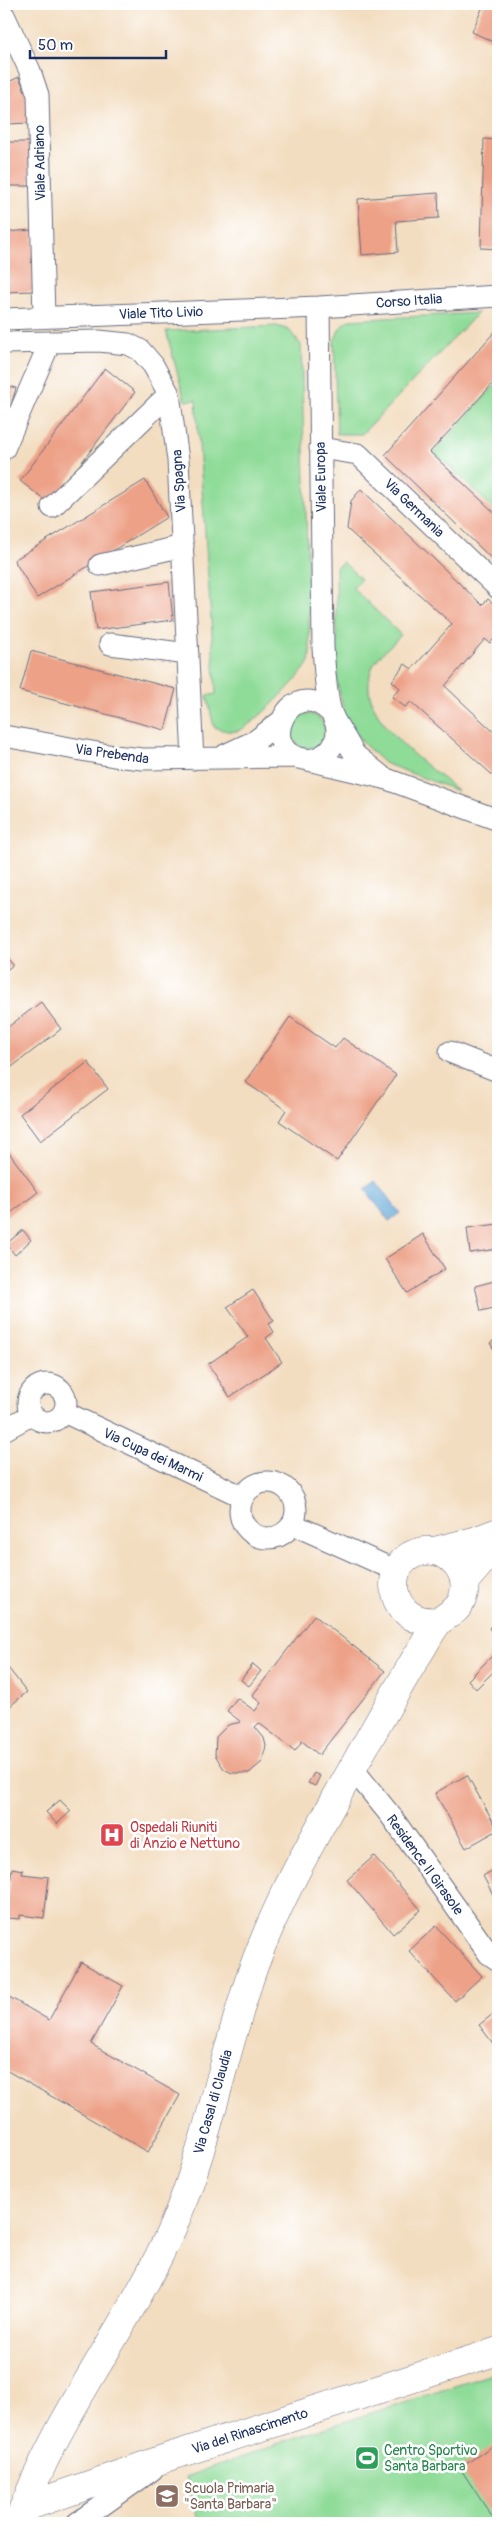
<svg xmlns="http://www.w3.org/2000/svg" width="502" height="2527" viewBox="0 0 502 2527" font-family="Pangolin,sans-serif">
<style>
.green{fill:#8fdb98;stroke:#55857b}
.water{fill:#5fa6d5;stroke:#3d6a9a}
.building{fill:#eda187}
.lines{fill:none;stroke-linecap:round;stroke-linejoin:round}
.street-casing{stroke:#676c80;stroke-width:23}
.secondary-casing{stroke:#676c80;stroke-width:29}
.street{stroke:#fff;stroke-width:21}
.secondary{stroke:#fff;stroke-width:28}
.labels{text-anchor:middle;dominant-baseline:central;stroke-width:5;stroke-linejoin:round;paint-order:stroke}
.street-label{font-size:14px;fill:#1b2f5e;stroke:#fff}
.health-label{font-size:14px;fill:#be3a42;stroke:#fff;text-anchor:start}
.leisure-label{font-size:14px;fill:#27864d;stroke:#fff;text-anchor:start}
.education-label{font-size:14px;fill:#785e54;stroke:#fff;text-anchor:start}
</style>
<rect width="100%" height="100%" fill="#fff"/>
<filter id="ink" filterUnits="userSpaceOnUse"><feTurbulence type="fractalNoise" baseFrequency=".02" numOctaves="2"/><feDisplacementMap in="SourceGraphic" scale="10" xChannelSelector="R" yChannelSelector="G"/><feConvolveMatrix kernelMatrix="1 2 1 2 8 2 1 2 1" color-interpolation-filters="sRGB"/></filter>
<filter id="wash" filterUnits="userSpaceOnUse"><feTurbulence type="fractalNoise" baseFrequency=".0096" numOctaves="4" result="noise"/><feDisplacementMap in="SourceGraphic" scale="20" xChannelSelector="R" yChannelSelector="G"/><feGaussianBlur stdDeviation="1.12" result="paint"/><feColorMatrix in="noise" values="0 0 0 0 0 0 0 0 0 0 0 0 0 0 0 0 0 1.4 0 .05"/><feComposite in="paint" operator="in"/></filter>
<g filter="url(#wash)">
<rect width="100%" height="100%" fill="#f3ddc0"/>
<path class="green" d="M478,313l-116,121h-25l-3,-93 6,-13 9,-8z
M277,326l12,4 12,15 9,305c0,3 0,8 -1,11 -5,14 -58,67 -72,70 -9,1 -15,-1 -23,-4l-7,-31 9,-2 -20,-294 -11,1 -19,-70z
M498,382v131l-64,-61z
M343,562l18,17 -8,9 48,47c-8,9 -23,20 -28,31 -23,49 54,98 85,125l-74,-28 -21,-20 -18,-27 -8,-33 -1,-116z
M291 731a17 17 0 1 1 34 0a17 17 0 1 1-34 0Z
M498,2372v151h-298l-15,-46 103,-37z"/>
<path class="water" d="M376,1181l24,32 -11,8 -24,-32z"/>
<g id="blocks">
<path class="building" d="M484,4h14v40l-26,-12z
M19,77l10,22 1,24 -22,1 -4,-40z
M484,139l14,1v109l-17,-1z
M6,142h24v44h-24z
M438,193l1,25 -43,3 2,31 -36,3 -4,-56z
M33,230l2,61 -31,1v-60z
M498,328v50l-68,74 68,64v49l-113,-110z
M105,368l30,24 -85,112 -30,-23z
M4,385l12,3 -12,41z
M145,480l22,37 -130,81 -23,-38z
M361,489l121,116 6,-6 10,9v27l-8,8 -5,-4 -40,47 53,50v44l-87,-78 -6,5 -13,-10 8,-9 -8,-7 13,-17 7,5 40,-45 -105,-95 4,-28z
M169,582l4,38 -77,10 -5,-38z
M31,651l145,38 -11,41 -145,-39z
M4,954l9,11 -9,7z
M41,1002l20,27 -57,44v-43z
M290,1017l45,31 8,-10 53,37 -59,86 -58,-40 7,-11 -41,-28z
M88,1062l20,27 -68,52 -20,-27z
M4,1146l34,46 -34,26z
M498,1224v25l-28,4 -3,-25z
M23,1230l8,10 -16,15 -9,-11z
M423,1234l22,35 -38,24 -22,-34z
M498,1280v27l-17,4 -6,-25z
M253,1290l21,31 -5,3 5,8 -8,6 16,24 -52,35 -22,-33 40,-27 -21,-30z
M498,1338v18l-8,-13z
M314,1615l71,56 -66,84 -17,-14 -7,10 -36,-28 -4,4 9,11 2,8 -4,16 -13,11h-17l-8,-4 -9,-14 1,-18 12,-12 13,-3 -14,-11 10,-13 18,13 6,-8 -9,-7z
M498,1620v20l-9,-12z
M496,1652l2,2v13l-22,22 -8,-9z
M5,1664l22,28 -18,15 -5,-6z
M253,1664l8,7 -12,15 -8,-6z
M314,1773l6,3 -5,10 -7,-3z
M467,1775l31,55 -32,18 -31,-55z
M60,1800l11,11 -14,13 -11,-12z
M374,1856l47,54 -28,24 -46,-54z
M498,1867v37l-15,-28z
M12,1868l11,2 -1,4 27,3 -5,41 -24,-3v4l-14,-1z
M436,1926l46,50 -27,25 -46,-50z
M81,1962l42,24 -32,58 89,51 -32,57 -144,-83v-75l45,26z
M498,2010v40l-19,-25z
M498,2442v81h-2l-36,-55z"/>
</g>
</g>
<g filter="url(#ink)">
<use href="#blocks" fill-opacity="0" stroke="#676c80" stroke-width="1"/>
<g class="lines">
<defs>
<path id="street" d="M4,15l26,56 8,24 6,222
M319,307l4,341c2,21 2,44 8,64 2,6 6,11 6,18 0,6 -2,13 -6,18 -6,8 -17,13 -27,11 -50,-7 -14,-88 27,-46
M4,319l315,-12 179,-11
M4,343l95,-2 29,3 12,6 13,15 16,29 9,66 15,299
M320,448l38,6 140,134
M4,449l46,-107
M52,507l117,-113
M100,565l83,-19
M110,644l78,10
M335,721l20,34 25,20
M4,736l110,20 29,3 152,-2
M225,755l30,-14 25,-19
M308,760l76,18 114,42
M450,1052l48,19
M28 1403a19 19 0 1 1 38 0a19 19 0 1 1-38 0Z
M64,1412l179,85
M4,1430l27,-15
M240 1510a28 28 0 1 1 56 0a28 28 0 1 1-56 0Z
M292,1524l105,47
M353,1769l38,47 98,138 9,6
M77,2523l75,-53"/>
<path id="secondary" d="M434,1551l40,-10 24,-9
M465,1581l33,-38
M23,2508l149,-52 326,-105
M18,2523c37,-107 111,-196 156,-299 35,-83 50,-174 80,-258 28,-77 71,-148 111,-220 17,-30 34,-60 52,-90 7,-10 12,-22 20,-32 7,-9 20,-11 25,-24 10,-25 -11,-52 -37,-49 -47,6 -39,76 14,70"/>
</defs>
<use href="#street" class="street-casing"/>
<use href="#secondary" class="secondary-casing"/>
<use href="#street" class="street"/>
<use href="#secondary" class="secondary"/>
</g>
</g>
<defs>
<symbol id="hospital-square" viewBox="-11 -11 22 22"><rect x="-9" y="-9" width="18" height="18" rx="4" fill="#e0444e" stroke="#fff"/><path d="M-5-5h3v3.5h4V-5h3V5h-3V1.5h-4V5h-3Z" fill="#fff"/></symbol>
<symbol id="stadium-square" viewBox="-11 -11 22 22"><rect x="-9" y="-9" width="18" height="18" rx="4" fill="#2e9e5b" stroke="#fff"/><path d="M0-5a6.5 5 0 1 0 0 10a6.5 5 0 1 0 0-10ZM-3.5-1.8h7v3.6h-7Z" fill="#fff"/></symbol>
<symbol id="school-square" viewBox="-11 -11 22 22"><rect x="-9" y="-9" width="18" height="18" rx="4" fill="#8d6e63" stroke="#fff"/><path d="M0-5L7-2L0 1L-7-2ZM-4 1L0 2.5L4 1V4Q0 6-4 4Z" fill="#fff"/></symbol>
</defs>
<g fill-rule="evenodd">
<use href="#hospital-square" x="98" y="1821" width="28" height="28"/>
<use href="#stadium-square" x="353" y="2444" width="28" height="28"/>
<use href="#school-square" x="153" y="2482" width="28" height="28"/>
</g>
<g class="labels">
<g class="street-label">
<text transform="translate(40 163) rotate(-91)">Viale Adriano</text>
<text transform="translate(409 301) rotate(-4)">Corso Italia</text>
<text transform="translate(161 313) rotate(-2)">Viale Tito Livio</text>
<text transform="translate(321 477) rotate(-91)">Viale Europa</text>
<text transform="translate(179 481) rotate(-94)">Via Spagna</text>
<text transform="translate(414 508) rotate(44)">Via Germania</text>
<text transform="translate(112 754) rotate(8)">Via Prebenda</text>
<text transform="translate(153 1455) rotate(25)">Via Cupa dei Marmi</text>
<text transform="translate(425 1865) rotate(54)">Residence Il Girasole</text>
<text transform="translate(213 2102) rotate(-74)">Via Casal di Claudia</text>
<text transform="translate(250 2431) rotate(-18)">Via del Rinascimento</text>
</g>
<g class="health-label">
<text x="130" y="1827">Ospedali Riuniti<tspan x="130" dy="16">di Anzio e Nettuno</tspan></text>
</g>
<g class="leisure-label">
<text x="384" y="2450">Centro Sportivo<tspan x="384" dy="16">Santa Barbara</tspan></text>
</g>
<g class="education-label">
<text x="184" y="2488">Scuola Primaria<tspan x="184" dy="16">"Santa Barbara"</tspan></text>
</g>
</g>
<rect width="502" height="2527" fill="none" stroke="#fff" stroke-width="20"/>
<path d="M30 50v8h136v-8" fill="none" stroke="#1b2f5e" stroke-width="2.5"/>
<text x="38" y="50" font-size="15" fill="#1b2f5e" stroke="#ffffff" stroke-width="4" paint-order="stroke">50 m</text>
</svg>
